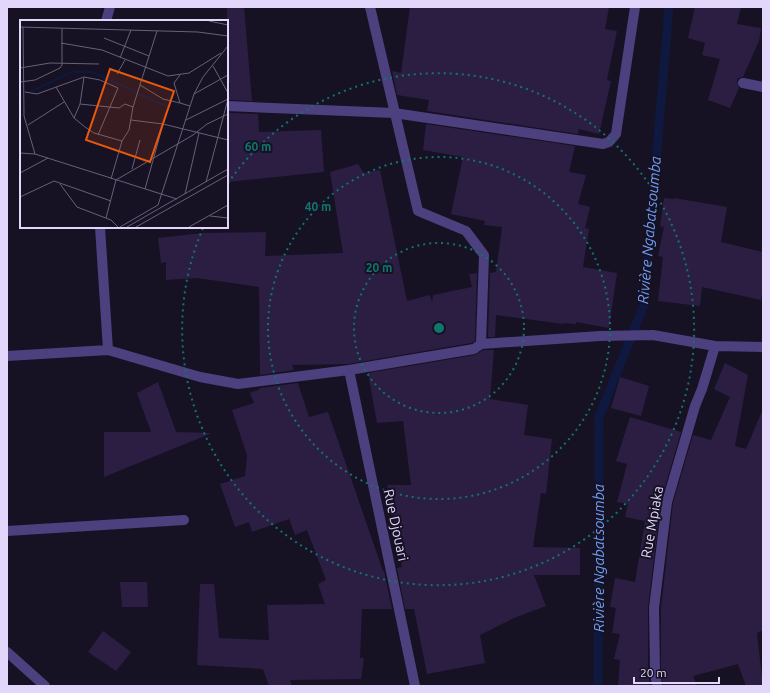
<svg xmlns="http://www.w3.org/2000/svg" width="770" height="693" viewBox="0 0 770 693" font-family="Ubuntu,sans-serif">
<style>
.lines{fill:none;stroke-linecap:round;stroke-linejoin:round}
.stream{stroke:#0f183f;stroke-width:9}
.building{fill:#2c1e43}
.street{stroke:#4d407f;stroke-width:10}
.ring{fill:none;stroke:#0f766e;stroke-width:2;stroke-dasharray:2 4}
.labels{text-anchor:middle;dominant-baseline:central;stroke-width:4;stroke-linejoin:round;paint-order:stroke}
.street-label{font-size:14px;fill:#e2d7fb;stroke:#171124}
.water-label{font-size:15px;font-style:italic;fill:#6e9ef2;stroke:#171124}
.inset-river{fill:none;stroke:#0f183f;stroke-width:2}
.inset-road{fill:none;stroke:#68607a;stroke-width:1}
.view{fill:#e8590c;fill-opacity:0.15;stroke:#e8590c;stroke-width:2}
.inset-edge{fill:none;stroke:#e2d7fb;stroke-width:2}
.centre{fill:#0f766e;stroke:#171124;stroke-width:2}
.ring-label{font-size:12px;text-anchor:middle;font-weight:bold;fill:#0f766e;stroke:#171124;stroke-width:4;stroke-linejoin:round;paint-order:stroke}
</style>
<rect width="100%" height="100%" fill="#171124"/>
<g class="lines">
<path class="stream" d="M598,686l1,-269 45,-112 25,-298"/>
</g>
<path class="building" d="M227,7h17l8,94 -23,-1 1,-17h-3z
M410,7h199l-4,22 12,2 -10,49 4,1 -12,53 -20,-5 -1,5 -151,-23 2,-11 -32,-5 -5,-24 9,2z
M695,7h46l-4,17 24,4 -2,13 -16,36 -5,1 -1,3 2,7 -9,20 -22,-8 12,-41 -18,-4 3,-12 -17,-5z
M229,113l29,1 1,18 62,-2 3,42 -97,10v-50h2z
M426,124l149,22 -6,26 17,3 -8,29 12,3 -5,21 4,1 -6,38 34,6 -8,55 -33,-6v2l-13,-1v1l-67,-9 -1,22h-7l2,-64 6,-1 6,-45 -18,-2 1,-4 -34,-7 12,-57 -40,-7z
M358,164l6,9 16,-3 27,131 23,-6 2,7 1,-7 39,-8 -3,-13 8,-1 -2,68 -4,2 -123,21 -56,1 2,5 -34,5 -1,-88 -62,-9 -31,2v-18l-5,1 -3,-25 45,-5 63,-1 -1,24 78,-3 -13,-81z
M664,198l9,1 1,-1 53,9 -6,35 42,10v36l-2,12 -59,-13 -2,19 -42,-5 5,-44 -5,-1 6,-29 -4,-1z
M483,350h11l-4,49 38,6 -4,30 28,4 -6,55 -5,-1 -8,54 47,1v27h-46l12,31 -32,12 -34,17 5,28 -58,11 -13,-65h-9l-8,-41 5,-1 -15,-82h24l-8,-64 -26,2 -9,-50 107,-18z
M725,363l23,12 -13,71 11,3 17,-40v221l-6,3 6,53h-17l-8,-22 -45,12 4,10h-34l-2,-15v-63l12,-105 20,-68 18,5 19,-43 -16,-8z
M620,377l29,9 -8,30 -30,-8z
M158,382l18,50 36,1 -108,44v-45h47l-14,-39z
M298,383l11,34 19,-5 55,159h1l8,38h-30l-2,49h4l-3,21 -71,1 2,6h-23l-6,-17 -66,-4 3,-81h14l5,54 50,2 -2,-35 58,-1 -7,-20 8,-4 -19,-50 -12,5 -6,-16 -37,13 -3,-10 -14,5 -15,-43 25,-8 2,-21 -15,-45 22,-7 -4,-10 10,-4v-1z
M630,417l51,15 -20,69 -13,106v65l2,14h-32l2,-26 -6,-1 6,-25 -8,-1 4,-25 -6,-1 5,-29 20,4 10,-61 -20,-4 3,-13 -11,-2 10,-38 -11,-3z
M120,582h27l1,25h-26z
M103,631l28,21 -15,19 -28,-19z"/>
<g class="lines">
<path class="street" d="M106,21l4,-14
M743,83l20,4
M227,106l167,7 209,31 6,-2 7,-8 19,-127
M100,227l8,123
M481,344l119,-8 53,-1 62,11 48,1
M7,356l101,-6 92,27 38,7 111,-14 125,-21 7,-5 3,-89 -18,-24 -48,-20 -48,-204
M349,370l66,316
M7,531l177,-11
M7,652l38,34
M657,686l-2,-14 -1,-64 13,-106 28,-96 7,-17 13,-43"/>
</g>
<g class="ring">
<circle cx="439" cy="328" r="85"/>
<circle cx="439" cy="328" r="171"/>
<path d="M228 183A256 256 0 1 1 203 228"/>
</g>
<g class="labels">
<g class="street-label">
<text transform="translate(652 522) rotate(-80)">Rue Mpiaka</text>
<text transform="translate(396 525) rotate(78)">Rue Djouari</text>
</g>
<g class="water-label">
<text transform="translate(649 230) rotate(-85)">Rivière Ngabatsoumba</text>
<text transform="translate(598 558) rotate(-90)">Rivière Ngabatsoumba</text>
</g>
</g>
<g transform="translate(20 20)">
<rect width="208" height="208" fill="#171124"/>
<path class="inset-river" d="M10,72l42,-20h20l44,20M118,74l31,13"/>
<path class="inset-road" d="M189,1l19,4M0,7l178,5 30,4M3,7l1,89 11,38M84,18l45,18M41,23l41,7 66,26 21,-3 32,-20M100,38l11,-28M193,46l15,27M0,48l30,-5 49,1M97,54l8,-14M160,55l-6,8 6,20 10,3M0,62l15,-2 25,-12 2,-3v-37M120,65l23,14 17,4M36,67l18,31 11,9 9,6 28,8M5,72l12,2 47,-17 16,3 18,8 -20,47M174,74l34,-19M60,84l4,-27M113,87l24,-76M54,98l6,-14 39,4 6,-4 8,3 -4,23 -7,11 -11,38M111,100l32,4 65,16M166,100l42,-21M8,105l36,-23M0,133l15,1 142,45M112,149l8,-29M0,153l28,-15M186,162l22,-83M40,164l17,23 34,13 7,7M125,169l22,-79M165,174l14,-61M0,177l34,-16 57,20M190,196l18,2M86,198l10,-38 77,-45 14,-11 21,-10M100,207l38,-22 36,-111 9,-17 25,-31M107,207l101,-58M116,207l92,-52M169,207l39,-22"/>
<path class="view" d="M90,49l64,22 -24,71 -64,-22z"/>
<rect width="208" height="208" class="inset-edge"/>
</g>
<circle cx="439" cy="328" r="6" class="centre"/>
<g class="ring-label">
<text x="258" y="151">60 m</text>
<text x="318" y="211">40 m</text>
<text x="379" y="272">20 m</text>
</g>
<rect width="770" height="693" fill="none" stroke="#e2d7fb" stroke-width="16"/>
<path d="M634 677v6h85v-6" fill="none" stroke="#e2d7fb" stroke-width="2"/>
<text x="640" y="677" font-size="12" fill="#e2d7fb" stroke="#171124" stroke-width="3" paint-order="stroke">20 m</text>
</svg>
